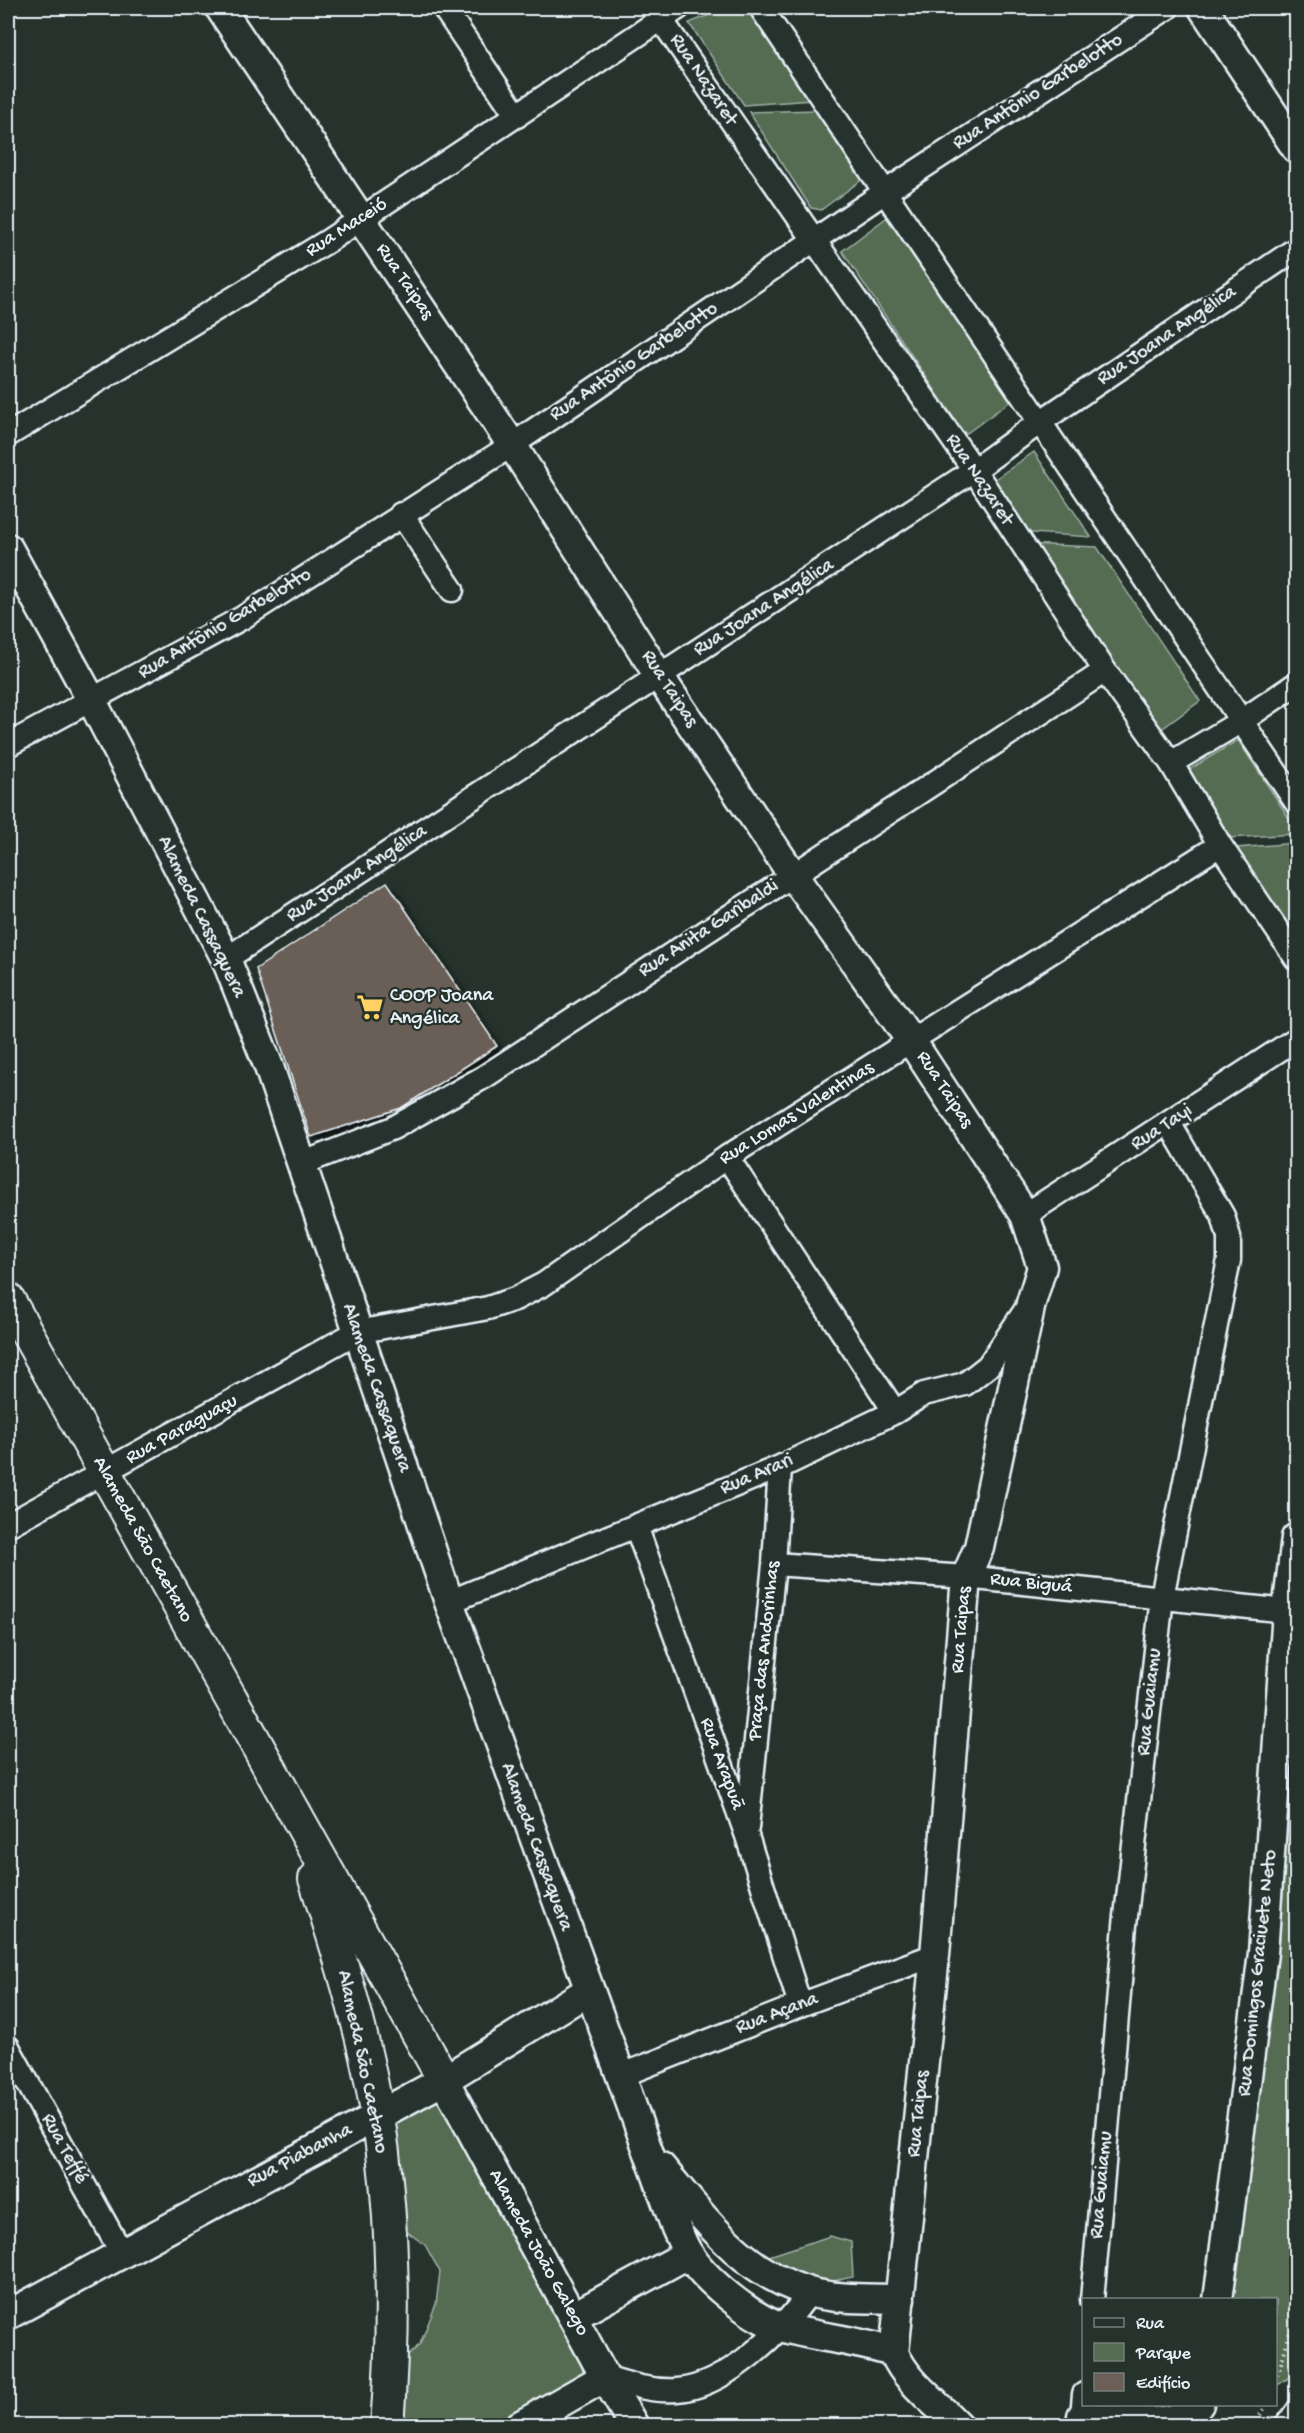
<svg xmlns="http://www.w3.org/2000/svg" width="1304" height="2433" viewBox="0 0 1304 2433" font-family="'Gochi Hand',sans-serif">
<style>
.green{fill:#556c52;stroke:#9eaea5;stroke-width:1.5}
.building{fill:#6b5f57;stroke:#e8f1f8;stroke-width:1.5;filter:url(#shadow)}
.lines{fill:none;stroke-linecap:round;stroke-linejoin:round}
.service-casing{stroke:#e8f1f8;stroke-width:16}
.minor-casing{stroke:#e8f1f8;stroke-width:27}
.tertiary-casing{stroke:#e8f1f8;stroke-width:33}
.secondary-casing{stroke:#e8f1f8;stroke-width:36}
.path{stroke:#e8f1f8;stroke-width:4;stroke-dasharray:1.5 4.5;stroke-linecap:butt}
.service{stroke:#26332d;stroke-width:12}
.minor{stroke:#26332d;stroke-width:22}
.tertiary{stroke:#26332d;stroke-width:28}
.secondary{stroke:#26332d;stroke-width:32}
.labels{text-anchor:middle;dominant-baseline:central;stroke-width:4.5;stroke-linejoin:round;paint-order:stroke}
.street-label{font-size:20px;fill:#e8f1f8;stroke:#26332d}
.poi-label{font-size:20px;fill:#e8f1f8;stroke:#26332d;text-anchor:start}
</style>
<defs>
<filter id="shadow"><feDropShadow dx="5.5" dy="5.5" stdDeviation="3" flood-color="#0009"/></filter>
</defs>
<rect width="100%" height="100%" fill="#26332d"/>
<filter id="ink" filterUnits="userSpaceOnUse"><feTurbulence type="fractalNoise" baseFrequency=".0167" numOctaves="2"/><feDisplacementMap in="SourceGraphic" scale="12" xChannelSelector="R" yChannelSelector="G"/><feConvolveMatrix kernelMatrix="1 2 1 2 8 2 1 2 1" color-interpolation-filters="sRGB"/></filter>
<g filter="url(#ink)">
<path class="green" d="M727,8h22l63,92 -68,5 -55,-82z
M818,110l46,68 -43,32 -10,-2 -62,-96z
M886,218l5,1 121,181 -45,33 -4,-1 -121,-181z
M1034,452l57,85 -74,-5 -32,-46z
M1024,544l73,3 103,154 -48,35z
M1238,740l58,89v5l-68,4 -41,-67z
M1296,843v98l-60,-93z
M1296,1666v707l-20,13v-86h-43l38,-334z
M440,2089l152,287 -83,49h-116l3,-57 24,-24 16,-40 4,-32 -15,-27 -31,-23 -9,-105z
M830,2236l21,6 2,35 -44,9 -43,-29z"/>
<path class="building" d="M387,882l110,164 -96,62 -90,29 -55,-168z"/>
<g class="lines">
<defs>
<path id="service" d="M1280,2426l16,-22"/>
<path id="minor" d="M444,8l73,108
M653,8l321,462 131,201 66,92 49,82 76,113
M761,8l535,794
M8,435l320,-194 350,-233
M401,514l51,76
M8,745l234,-127 270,-173 373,-253 282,-184
M1171,763l72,-43 53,-36
M226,959l748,-489 66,-48 256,-173
M727,1157l168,255
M301,1164l92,-36 91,-51 621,-406
M1025,1215l271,-176
M8,1525l349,-193 131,-24 27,-9 29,-15 183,-127 493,-312
M636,1526l111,310 53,169
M774,1564l192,13 321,34
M449,1602l331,-135 115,-55 29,-18 41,-10 23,-18 37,-55
M747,1828l27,-264 6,-97
M8,2047l113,205
M620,2076l180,-71 135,-50
M1092,2300l33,-375 37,-328 67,-337v-23l-6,-21 -54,-93
M605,2377c23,7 47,15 72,13 49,-3 106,-60 133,-98
M1082,2416l2,-22"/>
<path id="tertiary" d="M220,8l292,437 147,231 133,198 120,168 113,173 17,52 -11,36 -52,244 -13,30 -31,378 -41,398c14,31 42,49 64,73
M1203,8l93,140
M8,548l84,153 134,258 43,108 180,535 227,626c4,8 7,17 12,25 17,27 63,65 93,74 38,11 77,13 113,26
M444,2080l161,297 29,49
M661,2167c43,51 81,105 148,125 28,8 62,6 91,7
M1218,2300l45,-347 24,-342 9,-73
M8,2315l436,-235 144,-89
M574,2316l114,-62
M519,2426l86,-49
M1081,2426l1,-10c32,2 95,17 117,-12"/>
<path id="secondary" d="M8,1299l436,781
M315,1879c29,89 57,182 68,274 11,90 11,182 4,273"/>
</defs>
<use href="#service" class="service-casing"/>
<use href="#minor" class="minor-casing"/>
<use href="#tertiary" class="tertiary-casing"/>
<use href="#secondary" class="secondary-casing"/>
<path class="path" d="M1276,2381l20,-69
M1254,2426l13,-22"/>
<use href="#service" class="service"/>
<use href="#minor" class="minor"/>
<use href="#tertiary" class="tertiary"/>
<use href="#secondary" class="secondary"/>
</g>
</g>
<defs>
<symbol id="supermarket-bare" viewBox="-9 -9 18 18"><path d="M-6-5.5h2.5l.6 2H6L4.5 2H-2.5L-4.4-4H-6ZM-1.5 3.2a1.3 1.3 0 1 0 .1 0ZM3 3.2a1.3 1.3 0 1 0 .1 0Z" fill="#ffd166" stroke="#26332d" stroke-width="2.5" paint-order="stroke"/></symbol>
</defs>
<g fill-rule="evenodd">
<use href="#supermarket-bare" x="351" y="988" width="38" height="38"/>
</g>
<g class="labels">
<g class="street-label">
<text transform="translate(703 80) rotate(56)">Rua Nazaret</text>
<text transform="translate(1038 92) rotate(-33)">Rua Antônio Garbelotto</text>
<text transform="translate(347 228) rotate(-33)">Rua Maceió</text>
<text transform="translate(404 282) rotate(56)">Rua Taipas</text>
<text transform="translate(1167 336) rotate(-34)">Rua Joana Angélica</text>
<text transform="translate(634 362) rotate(-34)">Rua Antônio Garbelotto</text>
<text transform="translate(979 480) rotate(56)">Rua Nazaret</text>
<text transform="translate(764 608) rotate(-33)">Rua Joana Angélica</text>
<text transform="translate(225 624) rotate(-31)">Rua Antônio Garbelotto</text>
<text transform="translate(669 689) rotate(57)">Rua Taipas</text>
<text transform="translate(357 874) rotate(-33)">Rua Joana Angélica</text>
<text transform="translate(201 917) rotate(64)">Alameda Cassaquera</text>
<text transform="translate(709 929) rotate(-33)">Rua Anita Garibaldi</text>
<text transform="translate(944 1090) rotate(57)">Rua Taipas</text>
<text transform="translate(797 1114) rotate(-32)">Rua Lomas Valentinas</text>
<text transform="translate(1162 1128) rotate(-33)">Rua Tayi</text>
<text transform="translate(376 1388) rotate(71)">Alameda Cassaquera</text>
<text transform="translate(182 1430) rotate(-29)">Rua Paraguaçu</text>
<text transform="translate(757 1475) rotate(-23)">Rua Arari</text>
<text transform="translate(142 1540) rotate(61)">Alameda São Caetano</text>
<text transform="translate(1031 1584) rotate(6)">Rua Biguá</text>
<text transform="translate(962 1630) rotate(-85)">Rua Taipas</text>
<text transform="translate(765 1651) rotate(-84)">Praça das Andorinhas</text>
<text transform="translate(1150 1702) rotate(-84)">Rua Guaiamu</text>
<text transform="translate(721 1764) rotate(70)">Rua Arapuã</text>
<text transform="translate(536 1847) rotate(70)">Alameda Cassaquera</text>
<text transform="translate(1258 1973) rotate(-84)">Rua Domingos Graciuete Neto</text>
<text transform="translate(777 2014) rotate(-21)">Rua Açana</text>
<text transform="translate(362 2062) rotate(78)">Alameda São Caetano</text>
<text transform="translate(919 2114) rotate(-84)">Rua Taipas</text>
<text transform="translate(64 2149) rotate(61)">Rua Teffé</text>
<text transform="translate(300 2156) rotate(-28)">Rua Piabanha</text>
<text transform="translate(1102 2185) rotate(-85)">Rua Guaiamu</text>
<text transform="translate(538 2253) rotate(61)">Alameda João Galego</text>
</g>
<g class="poi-label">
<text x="390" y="996">COOP Joana<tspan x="390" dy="23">Angélica</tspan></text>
</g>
</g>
<rect width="1304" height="2433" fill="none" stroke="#26332d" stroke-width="30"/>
<rect x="15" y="15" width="1274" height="2403" fill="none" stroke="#e8f1f8" stroke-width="2" filter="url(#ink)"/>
<rect x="1082" y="2298" width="195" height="108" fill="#26332d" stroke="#747f7e" stroke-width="1.5"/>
<rect x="1094" y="2318" width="30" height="9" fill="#26332d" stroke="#747f7e" stroke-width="1.5"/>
<text x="1136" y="2328" font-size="18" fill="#e8f1f8">Rua</text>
<rect x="1094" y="2343" width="30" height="18" fill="#556c52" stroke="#747f7e" stroke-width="1.5"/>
<text x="1136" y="2358" font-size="18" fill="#e8f1f8">Parque</text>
<rect x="1094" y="2373" width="30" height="18" fill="#6b5f57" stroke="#747f7e" stroke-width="1.5"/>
<text x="1136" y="2388" font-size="18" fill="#e8f1f8">Edifício</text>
</svg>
